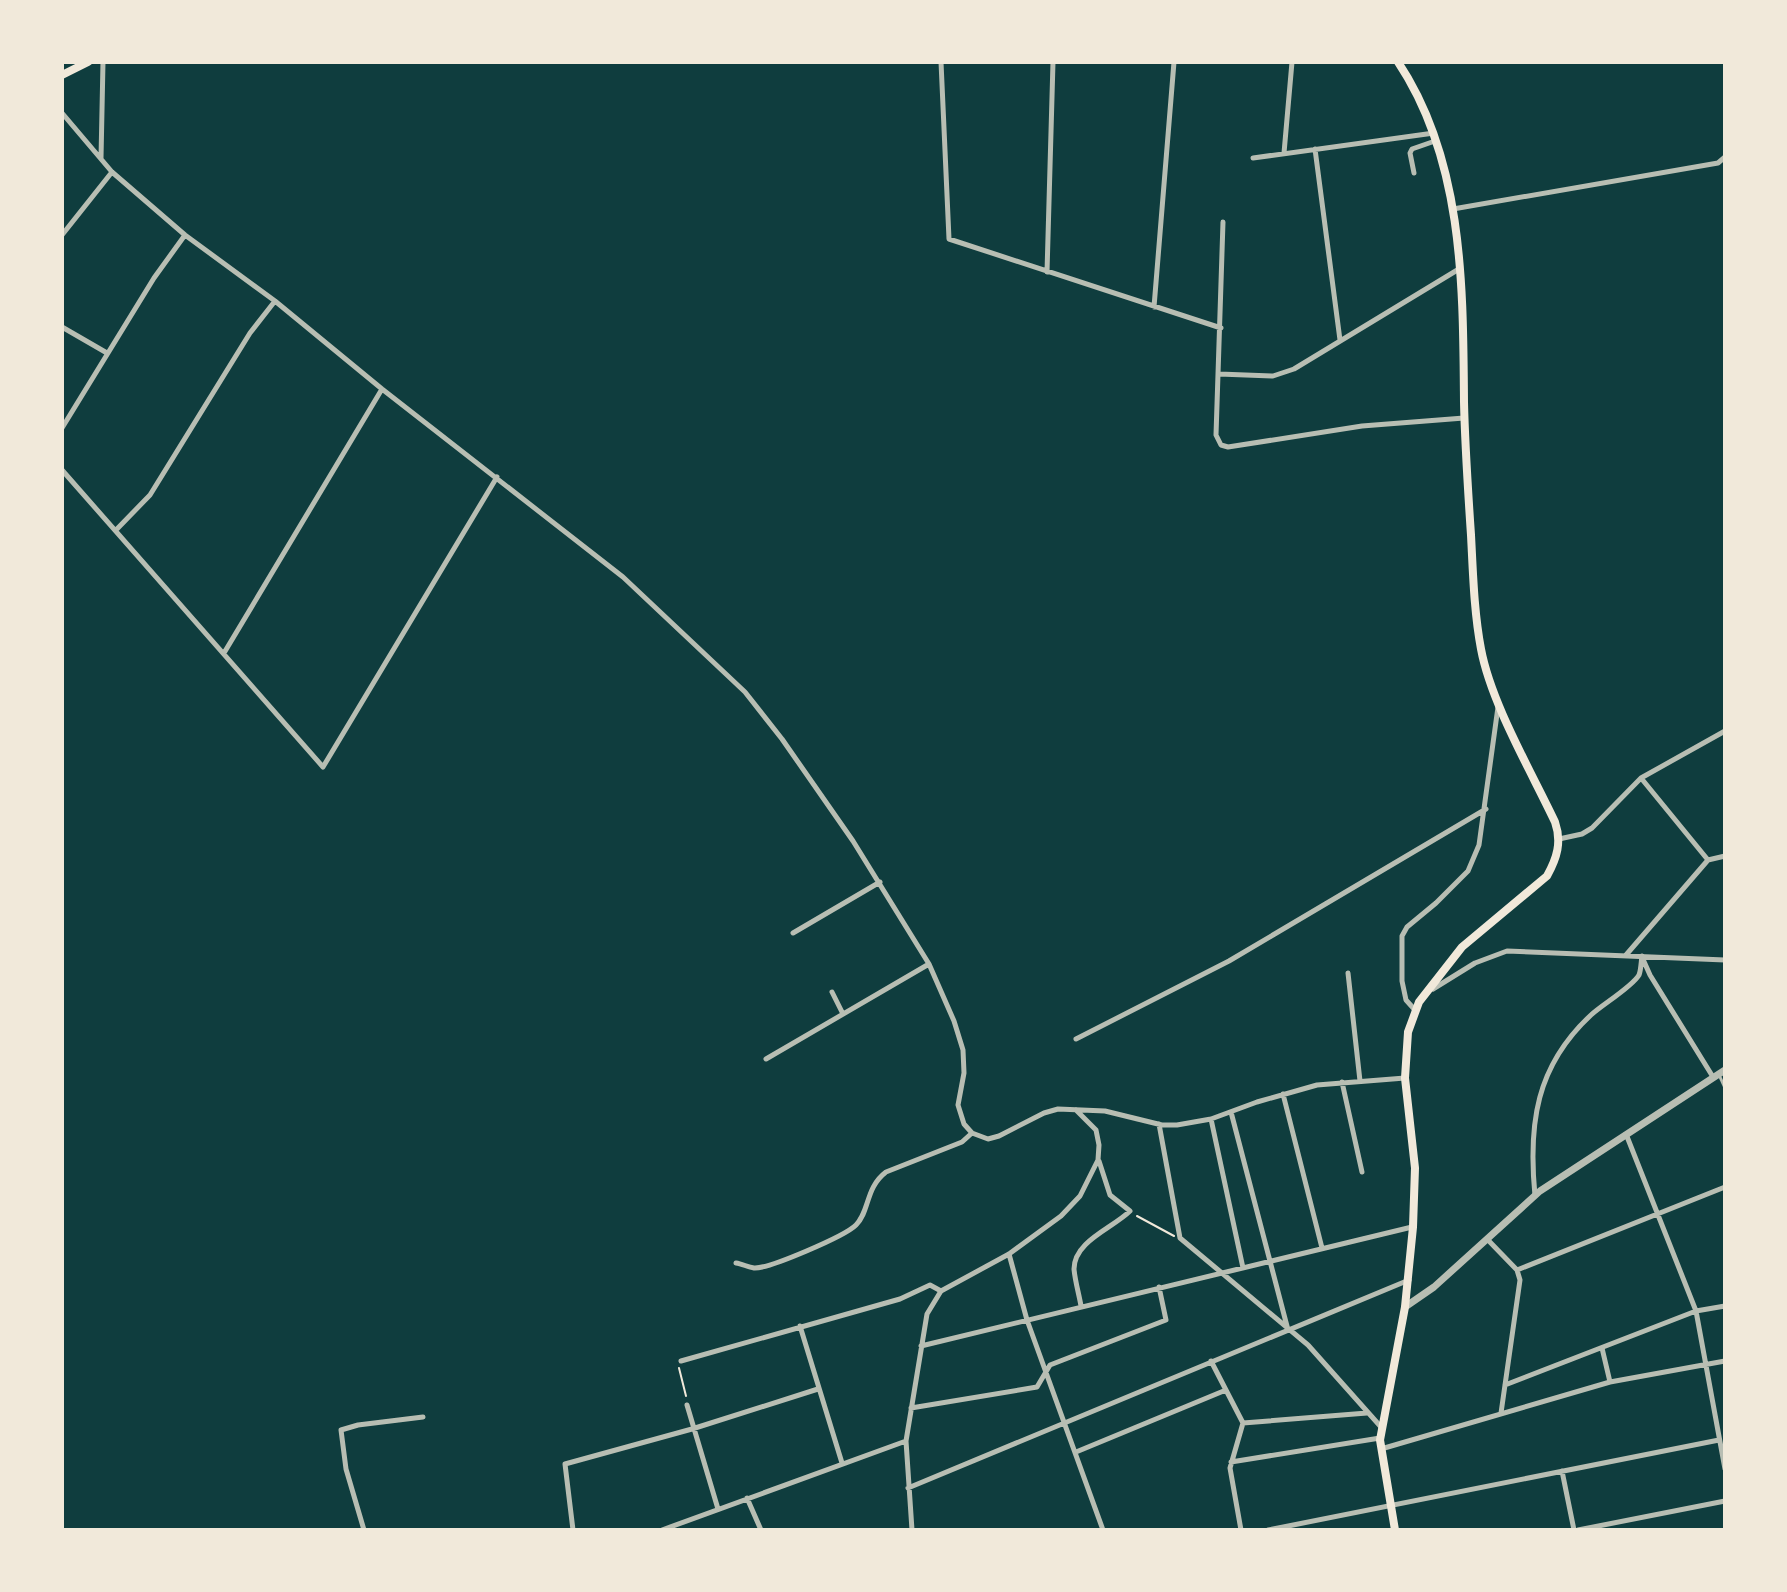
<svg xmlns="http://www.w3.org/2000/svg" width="1787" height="1592" viewBox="0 0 1787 1592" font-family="'Exo 2',sans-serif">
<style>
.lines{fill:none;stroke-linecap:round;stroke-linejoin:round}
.path{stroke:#f1e9da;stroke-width:2}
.service{stroke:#b8beb3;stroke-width:3}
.minor{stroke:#b8beb3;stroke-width:5}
.tertiary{stroke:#b8beb3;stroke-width:7}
.secondary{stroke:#f1e9da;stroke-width:8}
</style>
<rect width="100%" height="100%" fill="#0f3d3e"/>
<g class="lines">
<path class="path" d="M1137,1216l37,20
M679,1368l7,28"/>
<path class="service" d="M1720,1077l5,11"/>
<path class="minor" d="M941,62l8,177 272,89
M62,113l50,59 73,63 90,66 107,88 241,188 122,115 37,47 71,102 76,123 25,57 9,29 1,23 -6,32 6,19 8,9 16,6 11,-3 45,-23 14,-4 47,2 57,14h15l34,-6 46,-17 60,-17 88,-7
M1315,149l25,191
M1284,153l8,-91
M101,158l2,-96
M1253,158l181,-25
M1414,173l-4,-20 2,-4 23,-8
M1453,209l265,-46 7,-6
M1223,222l-7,213 5,10 7,2 134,-21 102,-8
M62,235l50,-63
M1047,272l6,-210
M1154,307l20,-245
M62,327l45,26
M1219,374l54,2 21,-7 165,-100
M62,428l92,-150 31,-43
M62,470l261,297 174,-290
M116,530l34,-35 100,-162 25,-32
M224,653l158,-264
M1641,778l67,82
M1559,839l23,-5 10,-6 49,-50 84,-47
M793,933l87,-51
M1626,955l82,-95 17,-4
M1642,957l8,18 63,102
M1348,973l12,108
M1433,989l42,-26 32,-12 218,9
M832,992l11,22
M1415,1010l-9,-10 -4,-19v-45l5,-9 29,-24 32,-32 11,-26 19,-138
M1076,1039l153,-78 257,-152
M766,1059l163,-95
M1342,1082l20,90
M1283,1094l39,154
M1231,1112l57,218
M1211,1119l32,149
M1159,1124l21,114 128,107 73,82
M1626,1134l70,177 29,158
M1535,1196c-7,-72 1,-130 56,-181 12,-11 41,-28 48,-40 2,-5 2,-13 3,-19
M1487,1239l30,31 3,10 -19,133
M1009,1254l18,66 76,210
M736,1263c6,1 12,4 18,5 15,1 91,-32 102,-43 14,-14 9,-37 30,-53l76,-30 10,-9
M1517,1270l208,-83
M1081,1306c-2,-12 -6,-25 -7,-37 0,-28 39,-41 56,-58l-20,-16 -11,-34
M800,1326l42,137
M921,1346l491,-119
M1602,1348l8,34
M681,1361l219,-62 30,-14 11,6
M1211,1361l32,62 -13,45 11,62
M1505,1385l191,-74 29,-5
M687,1405l31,104
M911,1408l126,-21 13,-22 116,-45 -7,-33
M1243,1423l124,-10
M1381,1449l229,-67 115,-21
M1076,1452l150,-62
M1231,1462l149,-24
M1562,1471l12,59
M908,1488l501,-208
M747,1498l14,32
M364,1530l-18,-61 -5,-39 17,-5 65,-8
M573,1530l-8,-66 127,-35 126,-40
M662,1530l244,-89
M912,1530l-6,-89 21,-127 14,-23 68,-37 52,-38 19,-20 18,-36 1,-15 -3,-15 -20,-20
M1268,1530l451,-90
M1578,1530l147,-29"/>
<path class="tertiary" d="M1405,1307l29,-20 106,-96 185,-121"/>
<path class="secondary" d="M62,75l26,-13
M1395,1530l-15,-90 25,-133 8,-80 2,-59 -10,-90 3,-46 11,-30 43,-55 85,-71c10,-18 15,-34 8,-54 -24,-51 -64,-119 -74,-173 -7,-37 -8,-76 -10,-114 -3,-44 -6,-89 -7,-133 -1,-115 0,-241 -66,-340"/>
</g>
<rect width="1787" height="1592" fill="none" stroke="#f1e9da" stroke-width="128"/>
</svg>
